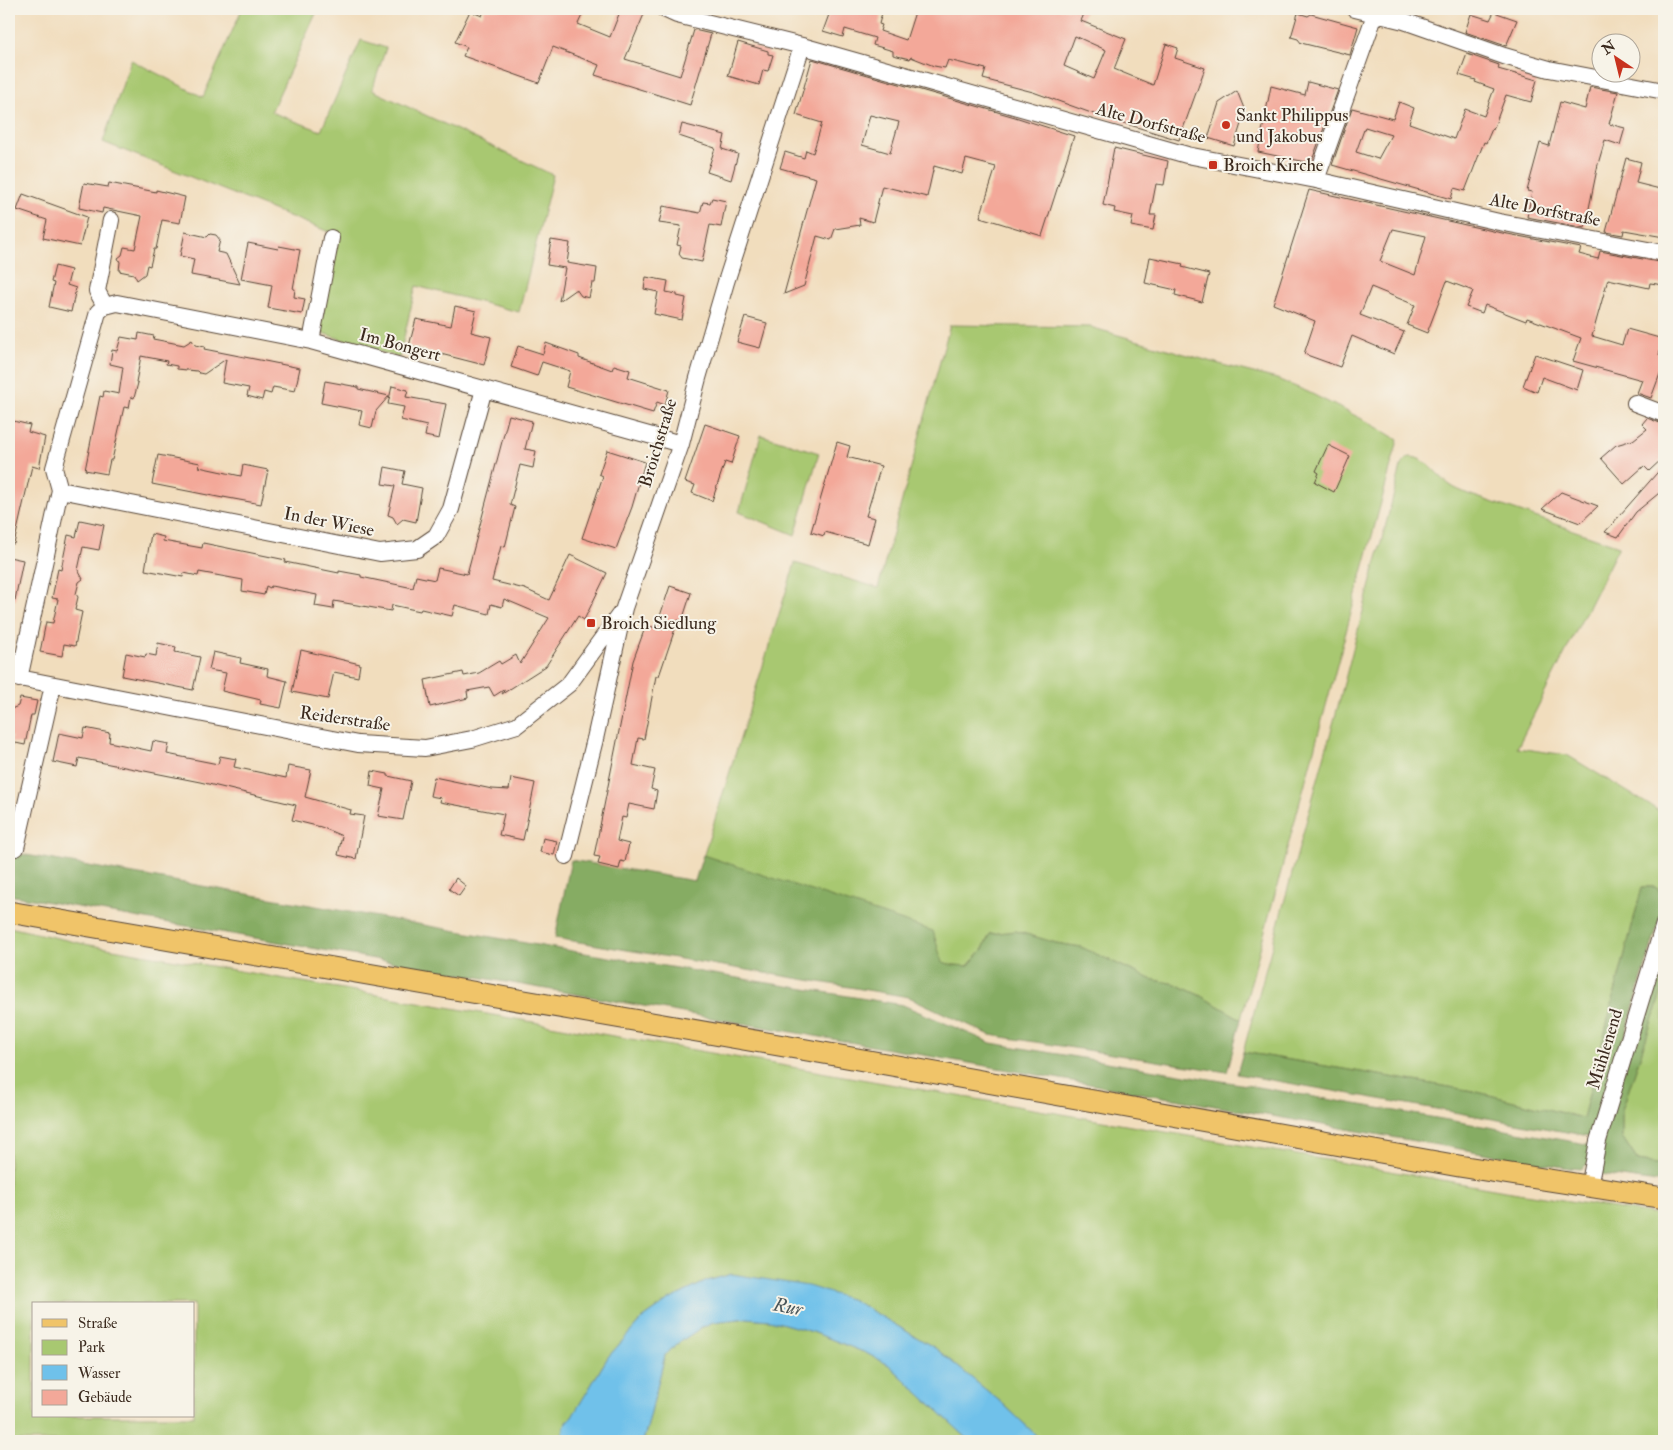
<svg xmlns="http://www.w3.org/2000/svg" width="1673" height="1450" viewBox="0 0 1673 1450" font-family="'IM FELL Double Pica',serif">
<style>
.green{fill:#a8c871;stroke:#727948;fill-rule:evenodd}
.forest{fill:#86ac63;stroke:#606b40}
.water{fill:#6fc1ea;stroke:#557684}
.building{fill:#f3a899;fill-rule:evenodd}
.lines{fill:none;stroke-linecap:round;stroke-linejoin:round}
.minor-casing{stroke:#564536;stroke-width:18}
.major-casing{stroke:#564536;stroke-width:23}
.minor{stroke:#fff;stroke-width:16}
.major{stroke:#f0c469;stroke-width:21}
.poi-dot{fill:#c8321e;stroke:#f7f3e8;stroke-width:2}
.labels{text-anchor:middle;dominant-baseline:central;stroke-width:4;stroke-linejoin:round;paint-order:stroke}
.poi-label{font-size:18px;fill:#3b2a1e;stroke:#f7f3e8;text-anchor:start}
.street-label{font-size:18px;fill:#3b2a1e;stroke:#f7f3e8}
.water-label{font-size:19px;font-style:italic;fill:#4b575b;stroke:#f7f3e8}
</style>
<rect width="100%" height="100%" fill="#f7f3e8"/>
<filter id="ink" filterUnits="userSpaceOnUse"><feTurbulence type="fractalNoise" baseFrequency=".02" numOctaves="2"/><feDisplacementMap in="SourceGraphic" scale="10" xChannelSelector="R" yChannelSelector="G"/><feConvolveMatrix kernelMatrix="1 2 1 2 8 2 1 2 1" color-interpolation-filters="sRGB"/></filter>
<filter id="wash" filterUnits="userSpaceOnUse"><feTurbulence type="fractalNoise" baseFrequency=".0096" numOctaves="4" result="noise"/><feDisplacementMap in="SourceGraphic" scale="20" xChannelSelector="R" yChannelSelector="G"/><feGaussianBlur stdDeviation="1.12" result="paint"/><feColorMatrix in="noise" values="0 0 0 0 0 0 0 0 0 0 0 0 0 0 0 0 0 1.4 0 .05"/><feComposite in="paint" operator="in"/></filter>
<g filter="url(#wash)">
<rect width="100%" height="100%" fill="#f1ddbd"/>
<path class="green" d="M242,9h76l-47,103 50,19 40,-91 25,8 -14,42 181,85 -34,137 -103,-26 -17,72 -80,-26 20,-96 -236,-94 28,-82 72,37z
M950,325l140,2 140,40 47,12 31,13 60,30 30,18 -157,579 -42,-24 -24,-11 -25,-5 -69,-32 -25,-4 -40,-12 -26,3 -7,15 -15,17 -15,-1 -12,-3 -7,-25 -233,-73 94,-301 83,25z
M761,435l58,18 -24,82 -56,-23z
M1410,457c16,0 28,19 40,28 5,4 12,6 18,9l151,52 -102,202 50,7 97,59v80l-9,-7h-13l-59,231 -110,-27 -230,-39 95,-346 63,-239 4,-7z
M9,927l75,17 1415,246 165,26v225h-626l-3,-7 -33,-31 -67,-55 -82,-48 -121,-26 -25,7 -38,19 -27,19 -34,38 -33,55 -11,14 -2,15h-553zM34,1304h160v112h-160z
M1664,985v180l-26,-4 -16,-24v-27z
M747,1318l23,2 43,12 53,21 23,12 81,76h-327l4,-13 18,-73 12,-11 22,-15 14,-7z"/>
<path class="forest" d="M9,852l545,96 349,57 88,38 249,41 352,61 -2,17 -9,7 -12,-1 -1560,-273z
M703,855l230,76 9,31 11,3 15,1 15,-17 7,-15 26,-3 40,12 25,4 69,32 25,5 24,11 42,24 -14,53 -237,-37 -81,-38 -354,-59 16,-78 124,21z
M1642,887h13l9,7v10l-69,233 -358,-63 6,-22 230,39 110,27z
M1664,940v45l-42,125v27l16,24 26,4v18l-64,-9 3,-35z"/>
<path class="water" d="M732,1274l76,12 45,14 82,48 67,55 33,31 3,7h-68l-81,-76 -23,-12 -53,-21 -43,-12 -23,-2 -34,4 -14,7 -22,15 -12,11 -18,73 -4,13h-81l2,-15 11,-14 33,-55 34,-38 27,-19 38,-19z"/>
<g id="blocks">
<path class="building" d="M485,9h100l-7,15 32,13 11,-28h17l7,3 -20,47 55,17 14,-46 17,4 -21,71 -95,-30 4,-10 -46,-18 -14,36 -76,-27 4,-9 -12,-5 15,-31 12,5z
M831,9h52l-4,15 3,1 -2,6 26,9 10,-31h170l-5,12 45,18 -12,30 39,16 13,-41 12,4 -3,10 30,10 -26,72 -85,-26 -61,-22 -50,-13 3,-10 -38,-9 -3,8 -11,-2 -23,-9 -1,2 -17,-4v-4l-20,-6 2,-7 -30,-9 -2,8 -20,-6zM1075,36l31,14 -12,29 -30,-13z
M1494,12l23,8 -11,26 -41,-14 6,-18 19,6z
M1298,13l10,3 3,-2 47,13 -8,28 -49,-12 -3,-4 -7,-2z
M738,42l30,9v3l5,1 -5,16 -5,-1 -4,15 -31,-9z
M1467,54l32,11 -1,4 39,11 -6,22 -25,-7 -13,35 -1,-1 -6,14 -2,-1 -19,49 -11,-3 -3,11 -119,-34 20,-57 41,11 6,-17 15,6 -5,15 45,16 11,-30 19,7 10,-27 -19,-7 1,-2 -17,-5zM1365,127l26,8 -13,24 -22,-7z
M812,59l203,58 59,19 -32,100 -62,-19 16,-50 -30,-8 -4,15 -28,-8 -7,31 -45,-11 -9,36 -14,-4 1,7 -25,4 -4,11 -14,-4 -13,50 -20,8 32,-116 -36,-10 5,-16 19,6 2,-8 7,3 9,-30 -26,-8zM870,115l29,7 -9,31 -28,-8z
M1308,82l30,8 -27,73 -53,-11 13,-66 34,9z
M1590,87l28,5 -9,32 16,4 -5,17 -15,-5 -7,24 -13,64 -58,-11 5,-25 -5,-1 13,-48 9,3 11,-44 25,7z
M1237,91l8,20 -11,35 -26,-8 11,-35z
M682,124l43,11 -3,14 16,5 -7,26 -24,-8 8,-24 -36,-12z
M1114,148l54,13 -4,24 -8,-1 -6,31h6l-3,15 -22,-4 2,-10 -19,-4 1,-4 -12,-3z
M1626,158l15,4 -5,21 28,7v47l-40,-7 -1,5 -17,-3z
M84,183l24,4 1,-4 47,9v-2l29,7 -5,26 -18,-3 -6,29h-2l-4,17 -3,-1 -2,9 -8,6 -3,-6 -15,-3 1,-9 -2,-4 4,-3 2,-8 11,2 7,-33 -39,-8 -1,5 -23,-5z
M1309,190l188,42 84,16 -2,6 19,5 2,-8 64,12v22l-14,-2 -1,5 -41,-9 -16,57 30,9 5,-16 36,10 -4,16 5,1v7l-13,35 -14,-5 5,-13 -69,-19 8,-23 -54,-20 -1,3 -8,-3 -33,-13 -3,8 -16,-6 7,-16 -26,-10 -20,52 -20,-8 8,-20 -44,-18 -11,28 44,17 -10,22 -42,-18 -12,31 -36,-13 11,-33 -42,-17zM1393,229l33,7 -11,39 -35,-14z
M23,194l64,23 -7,29 -37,-8 4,-18 -30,-10z
M712,198l14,3 -5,26 -11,-2 -8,37 -20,-4 -3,-4 2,-8 -4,-1 4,-19 -22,-3 4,-17 37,7 3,-11 7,1z
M185,232l22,5 3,-3 6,1 4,5 -3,12 9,2 14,30 -49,-9 3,-16 -14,-3z
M551,240l19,3 -3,20 30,5 -2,15h-3l-3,15 -8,-2 -5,-7 -17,12 6,-33 -18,-3z
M248,243l30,6 1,-3 21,4 -7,39h2l-1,8 11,2 -3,15 -34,-6 4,-23 -31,-6z
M1150,257l33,7 -1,3 27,7 -7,28 -27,-7 1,-5 -31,-7z
M55,266l16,4 -4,15 9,3 -5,24 -22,-5 5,-24 -3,-1z
M646,277l22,4 -2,11 11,2v2l9,2 -4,22 -28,-6 4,-22 -14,-3z
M455,306l21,5 -5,21 20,5 -7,28 -75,-19 7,-27 35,7z
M745,317l22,6 -7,25 -23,-6z
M139,333l15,3 -1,3 31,6 8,-5 3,5 10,2 -1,2 96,19 -5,23 -22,-4 -2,7 -7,-2 -2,8 -15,-4 2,-8 -27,-5 4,-24 -22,15 -5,-1 -2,-2 -20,-2v-3l-11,-2 1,-3 -26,-5 -5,26 2,1 -4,15 -3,-1 -2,11 -5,-1 -12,53h-2l-3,14 -22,-4 15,-74 3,1 1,-6 15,3 4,-27 -13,-3 2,-14 5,1 4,-14 17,3z
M546,343l33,12v3l33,12 2,-5 16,5 -2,7 41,13 -4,15 -8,-3 -4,11 -87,-26 4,-16 -28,-9 -5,14 -26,-9 7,-21 25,8z
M1535,354l48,16 -6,20 -35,-13 -5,15 -14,-6z
M325,381l33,6v2l31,7 -13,15 -4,17 -13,-3 3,-14 -41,-8z
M392,386l16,4 -2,7 40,7 -7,35 -14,-3 2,-10 -26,-6 3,-13 -16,-3z
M509,415l23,6 -7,28 11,2 -3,17 -13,-3 -10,40 5,2 -10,40 -4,-1 -9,35 33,8 24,11 21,-45 37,18 -23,47 -6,-4 -32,50 -44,28 3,-5 -11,7 -5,-9 -22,4 1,7 -38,9 -5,-27 38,-8 1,4 15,-3 20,-12 2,3 15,-9 4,9 29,-46 -45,-19 -2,8 -11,-3 -2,10 -34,-9 -3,11 -31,-7 -1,2 -28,-6 -1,6 -57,-10 -1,8 -18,-3 2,-11 -46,-9 -1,2 -4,-2 -2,9 -22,-4 1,-11 -44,-8 -1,4 -14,-3 -1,4 -38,-7 6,-36 13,3 -1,4 39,7 1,-5 83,17 -1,2 54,11v-2l22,4v2l52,11 3,-12 19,4 3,-12 29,6z
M1647,418l13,5 4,5v29l-15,14 -5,-5 -20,18 -23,-26 15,-13 17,-5 14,-11 -5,-5z
M9,420l21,5 -2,7 17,5 -6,31 -7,-2 -18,78 -5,-1z
M705,424l35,12 -9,28 -6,-2 -13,39 -20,-8 3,-8 -10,-3z
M837,442l13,4 -3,11 34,9 -15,50 9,2 -7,26 -43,-12 -1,4 -13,-4z
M1328,445l22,11 -16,36 -19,-10 4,-9 -3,-2z
M607,450l38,12 -13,45 -16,42 -34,-11 21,-62 -4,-2z
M158,455l42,8 -1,4 42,9 2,-11 25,5 -7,34 -38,-7v1l-71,-14z
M1664,465v24l-28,23 -18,25 -13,-5z
M385,467l20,4 -3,13 20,4 -6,34 -13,-3 -6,5 -4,-7 -5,-2 7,-29 -13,-2z
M1561,492l37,14 -18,17 -38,-14z
M80,520l24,5 -5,25 -16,-3 -5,23 5,9 -4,3 -3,12 2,3 -3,13 7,2 -7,34 -11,-2 -2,12 -22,-4 6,-30 7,1 5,-24 -6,-1 6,-29 3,1 7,-35 8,2z
M9,557l14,3 -8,40h-6z
M670,586l21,7 -9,28 -4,-1 -19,56h-3l-12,63 -6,-1 -5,27 22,5 -4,19 6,2 -3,18 -25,-5 -3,14 -4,-1 -5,24 12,3 -4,18 -4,-1 -2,8 -21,-5 2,-7 -6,-1 39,-195 13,-36 10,3z
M158,643l18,4 -1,5 25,5 -7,33 -71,-14 4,-23 19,4 1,-3 10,2z
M301,650l59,14 -2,13 -24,-5 -6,27 -36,-7z
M213,652l28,6 -1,5 28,6 -1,7 20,5 -6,27 -21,-4 1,-4 -39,-9 4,-18 -17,-3z
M20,698l17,3 -3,14h-3l-6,30 -14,-3 1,-5 -3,-1v-26l9,-4z
M85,728l25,5 -1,9 42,9 2,-10 16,3 -2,10 51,10 2,-8 16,3 -2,8 52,11 2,-12 23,4 -6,27 46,13 -1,4 14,2 -8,43 -18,-4 4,-19 -21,-9 -29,-7 4,-15 -96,-23 -121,-24 -2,9 -24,-5 6,-29 24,5z
M372,771l16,3v2l23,5 -8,39 -25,-4 6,-27 -14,-3z
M434,777l58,12 17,1 2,-12 24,5 -12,57 -24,-5 5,-21 -64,-12 1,-4 -11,-2z
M543,838l14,3 -3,14 -14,-3z
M456,878l10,8 -7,10 -10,-7z"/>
</g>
</g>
<g filter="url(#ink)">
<use href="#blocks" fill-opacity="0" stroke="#564536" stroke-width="1"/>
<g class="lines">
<defs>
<path id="minor" d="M664,9l13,6 125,31 385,109 129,25 183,42 165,31
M1355,9l49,12 100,35 45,13 115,22
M1316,180l61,-171
M105,306l-8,-15 14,-71
M311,341l20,-103
M1635,403l29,11
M60,490l320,63 37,-4 19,-13 15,-27 33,-120
M9,676l349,68 67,4 47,-9 45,-14 52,-41 51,-70
M19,679l41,-189 -6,-22 44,-156 7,-6 12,-3 194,38 370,103
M16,848l37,-163
M566,856l29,-117 29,-131 57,-164 17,-66 28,-96 76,-236
M1589,1187l9,-46 66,-217"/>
<path id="major" d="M9,912l781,135 669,119 205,32"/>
</defs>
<use href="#minor" class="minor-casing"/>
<use href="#major" class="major-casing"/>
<use href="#minor" class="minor"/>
<use href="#major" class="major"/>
</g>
</g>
<g class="poi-dot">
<circle cx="1226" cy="125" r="5"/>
<rect x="1208" y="160" width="10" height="10" rx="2.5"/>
<rect x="586" y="618" width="10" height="10" rx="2.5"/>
</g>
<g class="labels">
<g class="poi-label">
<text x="1236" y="115">Sankt Philippus<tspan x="1236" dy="21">und Jakobus</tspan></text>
<text x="1223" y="165">Broich Kirche</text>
<text x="601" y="623">Broich Siedlung</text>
</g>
<g class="street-label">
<text transform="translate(1151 123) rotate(15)">Alte Dorfstraße</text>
<text transform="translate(1545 210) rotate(11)">Alte Dorfstraße</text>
<text transform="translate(400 345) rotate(15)">Im Bongert</text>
<text transform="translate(658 443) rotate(-73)">Broichstraße</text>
<text transform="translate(329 522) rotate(11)">In der Wiese</text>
<text transform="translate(345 719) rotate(8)">Reiderstraße</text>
<text transform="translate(1605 1049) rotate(-73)">Mühlenend</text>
</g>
<g class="water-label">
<text transform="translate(788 1307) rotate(10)">Rur</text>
</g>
</g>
<rect width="1673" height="1450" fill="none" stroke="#f7f3e8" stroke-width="30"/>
<rect x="32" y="1302" width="162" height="115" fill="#f7f3e8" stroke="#aca397"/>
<rect x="42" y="1319" width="25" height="8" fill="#f0c469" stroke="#aca397"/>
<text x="78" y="1328" font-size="15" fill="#3b2a1e">Straße</text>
<rect x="42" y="1340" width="25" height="15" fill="#a8c871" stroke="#aca397"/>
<text x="78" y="1352" font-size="15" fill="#3b2a1e">Park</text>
<rect x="42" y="1365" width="25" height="15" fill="#6fc1ea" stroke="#aca397"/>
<text x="78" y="1378" font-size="15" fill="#3b2a1e">Wasser</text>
<rect x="42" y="1390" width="25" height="15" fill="#f3a899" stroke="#aca397"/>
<text x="78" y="1402" font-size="15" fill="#3b2a1e">Gebäude</text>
<g transform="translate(1616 58) rotate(325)"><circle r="24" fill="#f7f3e8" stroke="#aca397"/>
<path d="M0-4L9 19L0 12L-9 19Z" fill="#c8321e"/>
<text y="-8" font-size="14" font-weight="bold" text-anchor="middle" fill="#3b2a1e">N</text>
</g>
</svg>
